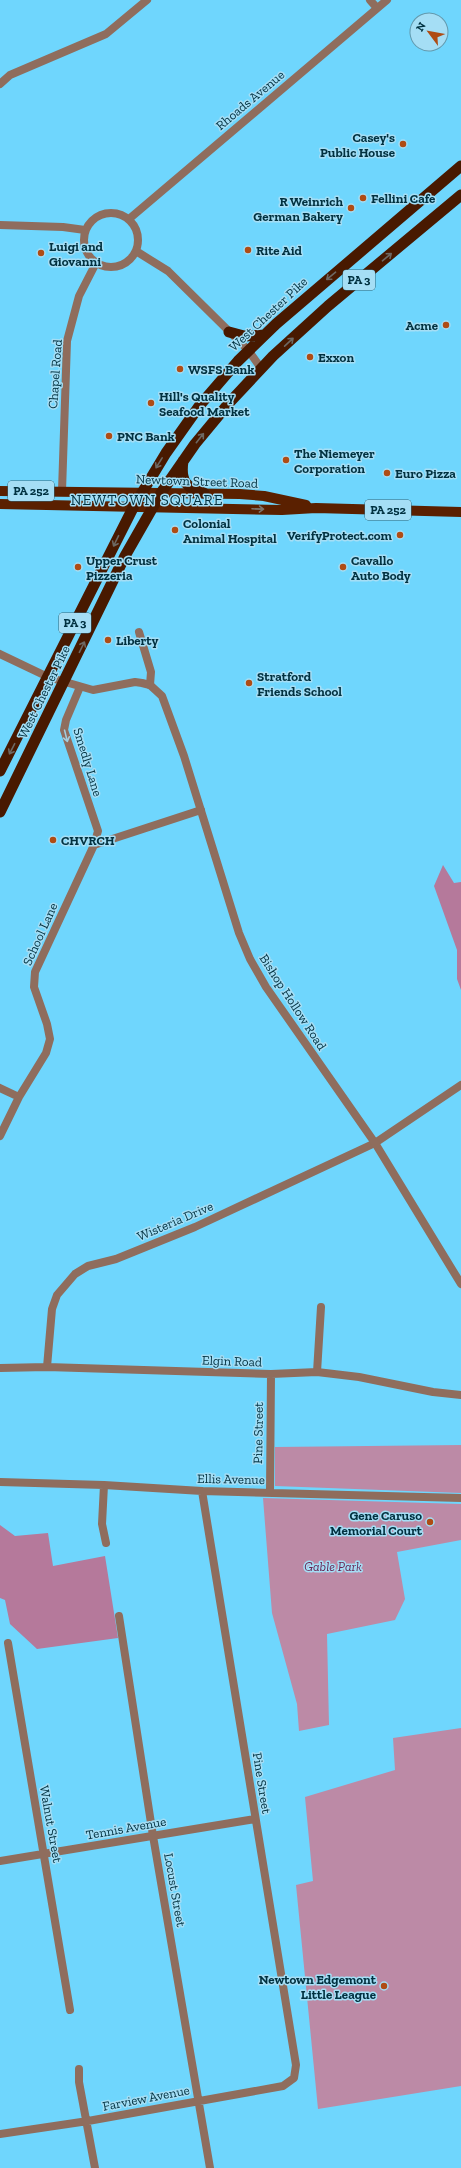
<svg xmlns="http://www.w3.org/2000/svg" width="461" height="2168" viewBox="0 0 461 2168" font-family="'Zilla Slab',serif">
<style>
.green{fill:#bc8aa6}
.forest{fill:#b5799b}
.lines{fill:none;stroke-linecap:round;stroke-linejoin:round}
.minor{stroke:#8f6d5d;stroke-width:8}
.tertiary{stroke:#8f6d5d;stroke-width:8}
.primary{stroke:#5a2000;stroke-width:10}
.trunk{stroke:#481900;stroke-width:11}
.oneway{stroke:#6d6862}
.oneway2{stroke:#7c766e}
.oneway3{stroke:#a2cdde}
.poi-dot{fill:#af4c14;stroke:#a5def5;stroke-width:1.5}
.labels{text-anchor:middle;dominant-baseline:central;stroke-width:3;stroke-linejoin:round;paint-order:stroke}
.shield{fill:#a5def5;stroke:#326576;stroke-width:1}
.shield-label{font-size:12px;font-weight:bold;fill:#013140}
.street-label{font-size:13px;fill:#013140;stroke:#a5def5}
.poi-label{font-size:13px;font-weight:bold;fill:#013140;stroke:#a5def5;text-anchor:start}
.park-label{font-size:13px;font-style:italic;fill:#681f4e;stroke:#a5def5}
.quarter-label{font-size:15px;letter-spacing:1px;fill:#013140;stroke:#a5def5}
</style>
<rect width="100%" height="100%" fill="#6fd6fd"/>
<path class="green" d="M461,1445v48l-186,-7v-39z
M263,1498l198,6v36l-64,12 8,47 -10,21 -68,14 2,91 -30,6 -2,-27 -25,-91z
M461,1728v358l-143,23 -22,-224 17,-4 -8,-84 90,-27 -2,-32z"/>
<path class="forest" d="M443,865l11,18 7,-1v108l-4,-11v-29l-23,-64z
M0,1525l15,11 33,-3 5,33 52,-10 13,82 -81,11 -27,-25 -5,-24 -5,-2z"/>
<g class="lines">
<path class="minor" d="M370,0l7,8
M0,84l10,-9 96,-41 41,-34
M84 240a27 27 0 1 1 54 0a27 27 0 1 1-54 0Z
M129,219l258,-219
M0,225l63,2 22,3
M136,251l32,20 80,79 13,18
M62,491l5,-150 12,-45 17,-33
M139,632l12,40 -1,13
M0,654l48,23
M80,687l-14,33 -2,10 34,101 -4,14
M0,1088l19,9
M0,1136l19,-39 27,-44 4,-14 -3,-15 -13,-37 1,-15 59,-127 107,-35
M47,1367l5,-58 5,-14 18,-21 13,-8 28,-7 79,-32 180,-84 86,-58
M0,1368l47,-1 224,7 46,-2 42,5 74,15 28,3
M317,1372l4,-65
M0,1482l104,3 98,6 259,7
M104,1485l-2,39 4,19
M270,1492l1,-118
M119,1616l34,220 57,332
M8,1643l62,367
M0,1861l255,-42
M79,2069v13l16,86
M0,2134l88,-13 195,-35 11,-8 2,-13 -94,-574"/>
<path class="tertiary" d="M48,677l45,13 42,-8 7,1 8,2 12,11 22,60 55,177 11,26 16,28 109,156 86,141"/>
<path class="primary" d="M0,491l240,3 24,2 42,9
M0,504l282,6 34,-2 145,4"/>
<path class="trunk" d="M229,332l15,4 20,-1
M183,461c-3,20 3,27 21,32
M0,771l134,-265 32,-53 34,-48 38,-44 38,-37 185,-158
M0,812l125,-256 36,-63 34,-49 34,-41 44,-47 55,-50 133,-111"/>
</g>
<defs><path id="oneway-shaft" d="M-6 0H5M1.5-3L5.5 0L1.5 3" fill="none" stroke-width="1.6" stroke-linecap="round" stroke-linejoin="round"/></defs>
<g class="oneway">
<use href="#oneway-shaft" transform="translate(387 257) rotate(-40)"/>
<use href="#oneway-shaft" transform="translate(331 276) rotate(140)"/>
<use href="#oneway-shaft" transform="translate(289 342) rotate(-43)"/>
<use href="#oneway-shaft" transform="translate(200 438) rotate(-52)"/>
<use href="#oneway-shaft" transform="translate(159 463) rotate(122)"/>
<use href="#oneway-shaft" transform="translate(116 541) rotate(116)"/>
<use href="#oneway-shaft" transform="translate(82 647) rotate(-64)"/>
<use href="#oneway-shaft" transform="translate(12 749) rotate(117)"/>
</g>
<use class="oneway2" href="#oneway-shaft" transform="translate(258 509) rotate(2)"/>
<use class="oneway3" href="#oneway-shaft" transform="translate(66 736) rotate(76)"/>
<g class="poi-dot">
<circle cx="403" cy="144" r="4"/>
<circle cx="363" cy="198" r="4"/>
<circle cx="351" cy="208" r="4"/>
<circle cx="248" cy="250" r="4"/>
<circle cx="41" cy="253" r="4"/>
<circle cx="446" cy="325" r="4"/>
<circle cx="310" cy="357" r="4"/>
<circle cx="180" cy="369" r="4"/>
<circle cx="151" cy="403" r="4"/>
<circle cx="109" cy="436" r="4"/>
<circle cx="286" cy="460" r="4"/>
<circle cx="387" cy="473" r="4"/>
<circle cx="175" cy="530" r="4"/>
<circle cx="400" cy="535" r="4"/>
<circle cx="78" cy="567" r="4"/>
<circle cx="343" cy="567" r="4"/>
<circle cx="108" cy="640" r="4"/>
<circle cx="249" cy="683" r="4"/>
<circle cx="53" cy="840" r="4"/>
<circle cx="430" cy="1522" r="4"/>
<circle cx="384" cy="1986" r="4"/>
</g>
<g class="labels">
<g class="shield">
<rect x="343" y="270" width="32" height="20" rx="3"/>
<rect x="8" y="481" width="46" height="20" rx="3"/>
<rect x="365" y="500" width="46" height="20" rx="3"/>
<rect x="59" y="613" width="32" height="20" rx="3"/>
</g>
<g class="shield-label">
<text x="359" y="280">PA 3</text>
<text x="31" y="491">PA 252</text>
<text x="388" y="510">PA 252</text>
<text x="75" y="623">PA 3</text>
</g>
<g class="street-label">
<text transform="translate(250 100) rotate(-40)">Rhoads Avenue</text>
<text transform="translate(268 314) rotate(-43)">West Chester Pike</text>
<text transform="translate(55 374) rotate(-86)">Chapel Road</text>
<text transform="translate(197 481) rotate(2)">Newtown Street Road</text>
<text transform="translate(44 692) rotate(-64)">West Chester Pike</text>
<text transform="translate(88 762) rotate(73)">Smedly Lane</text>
<text transform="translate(40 934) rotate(-66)">School Lane</text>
<text transform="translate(293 1002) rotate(57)">Bishop Hollow Road</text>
<text transform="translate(175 1221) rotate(-23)">Wisteria Drive</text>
<text transform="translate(232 1361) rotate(2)">Elgin Road</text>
<text transform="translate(258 1433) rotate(-89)">Pine Street</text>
<text transform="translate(231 1479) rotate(1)">Ellis Avenue</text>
<text transform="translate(262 1783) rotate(81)">Pine Street</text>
<text transform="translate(51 1824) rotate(80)">Walnut Street</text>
<text transform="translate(126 1828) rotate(-10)">Tennis Avenue</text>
<text transform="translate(175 1890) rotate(80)">Locust Street</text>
<text transform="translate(146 2098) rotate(-11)">Farview Avenue</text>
</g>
<g class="poi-label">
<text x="395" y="137" text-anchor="end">Casey's<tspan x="395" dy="15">Public House</tspan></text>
<text x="371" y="198">Fellini Cafe</text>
<text x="343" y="201" text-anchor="end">R Weinrich<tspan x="343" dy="15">German Bakery</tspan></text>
<text x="49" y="246">Luigi and<tspan x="49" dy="15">Giovanni</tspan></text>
<text x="256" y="250">Rite Aid</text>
<text x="438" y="325" text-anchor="end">Acme</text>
<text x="318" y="357">Exxon</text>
<text x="188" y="369">WSFS Bank</text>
<text x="159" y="396">Hill's Quality<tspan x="159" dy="15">Seafood Market</tspan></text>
<text x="117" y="436">PNC Bank</text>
<text x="294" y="453">The Niemeyer<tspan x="294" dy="15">Corporation</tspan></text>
<text x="395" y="473">Euro Pizza</text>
<text x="183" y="523">Colonial<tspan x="183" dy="15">Animal Hospital</tspan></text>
<text x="392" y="535" text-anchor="end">VerifyProtect.com</text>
<text x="86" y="560">Upper Crust<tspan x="86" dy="15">Pizzeria</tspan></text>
<text x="351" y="560">Cavallo<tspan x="351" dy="15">Auto Body</tspan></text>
<text x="116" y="640">Liberty</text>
<text x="257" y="676">Stratford<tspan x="257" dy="15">Friends School</tspan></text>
<text x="61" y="840">CHVRCH</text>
<text x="422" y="1515" text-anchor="end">Gene Caruso<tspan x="422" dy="15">Memorial Court</tspan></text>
<text x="376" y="1979" text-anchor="end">Newtown Edgemont<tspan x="376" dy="15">Little League</tspan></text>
</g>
<g class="park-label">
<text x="333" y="1566">Gable Park</text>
</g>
<g class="quarter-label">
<text x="147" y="500">NEWTOWN SQUARE</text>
</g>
</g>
<g transform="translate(429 32) rotate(302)"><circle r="19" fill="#a5def5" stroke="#6399ad"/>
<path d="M0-3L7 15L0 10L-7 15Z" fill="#af4c14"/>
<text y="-6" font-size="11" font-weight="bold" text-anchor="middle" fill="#013140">N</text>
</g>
</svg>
